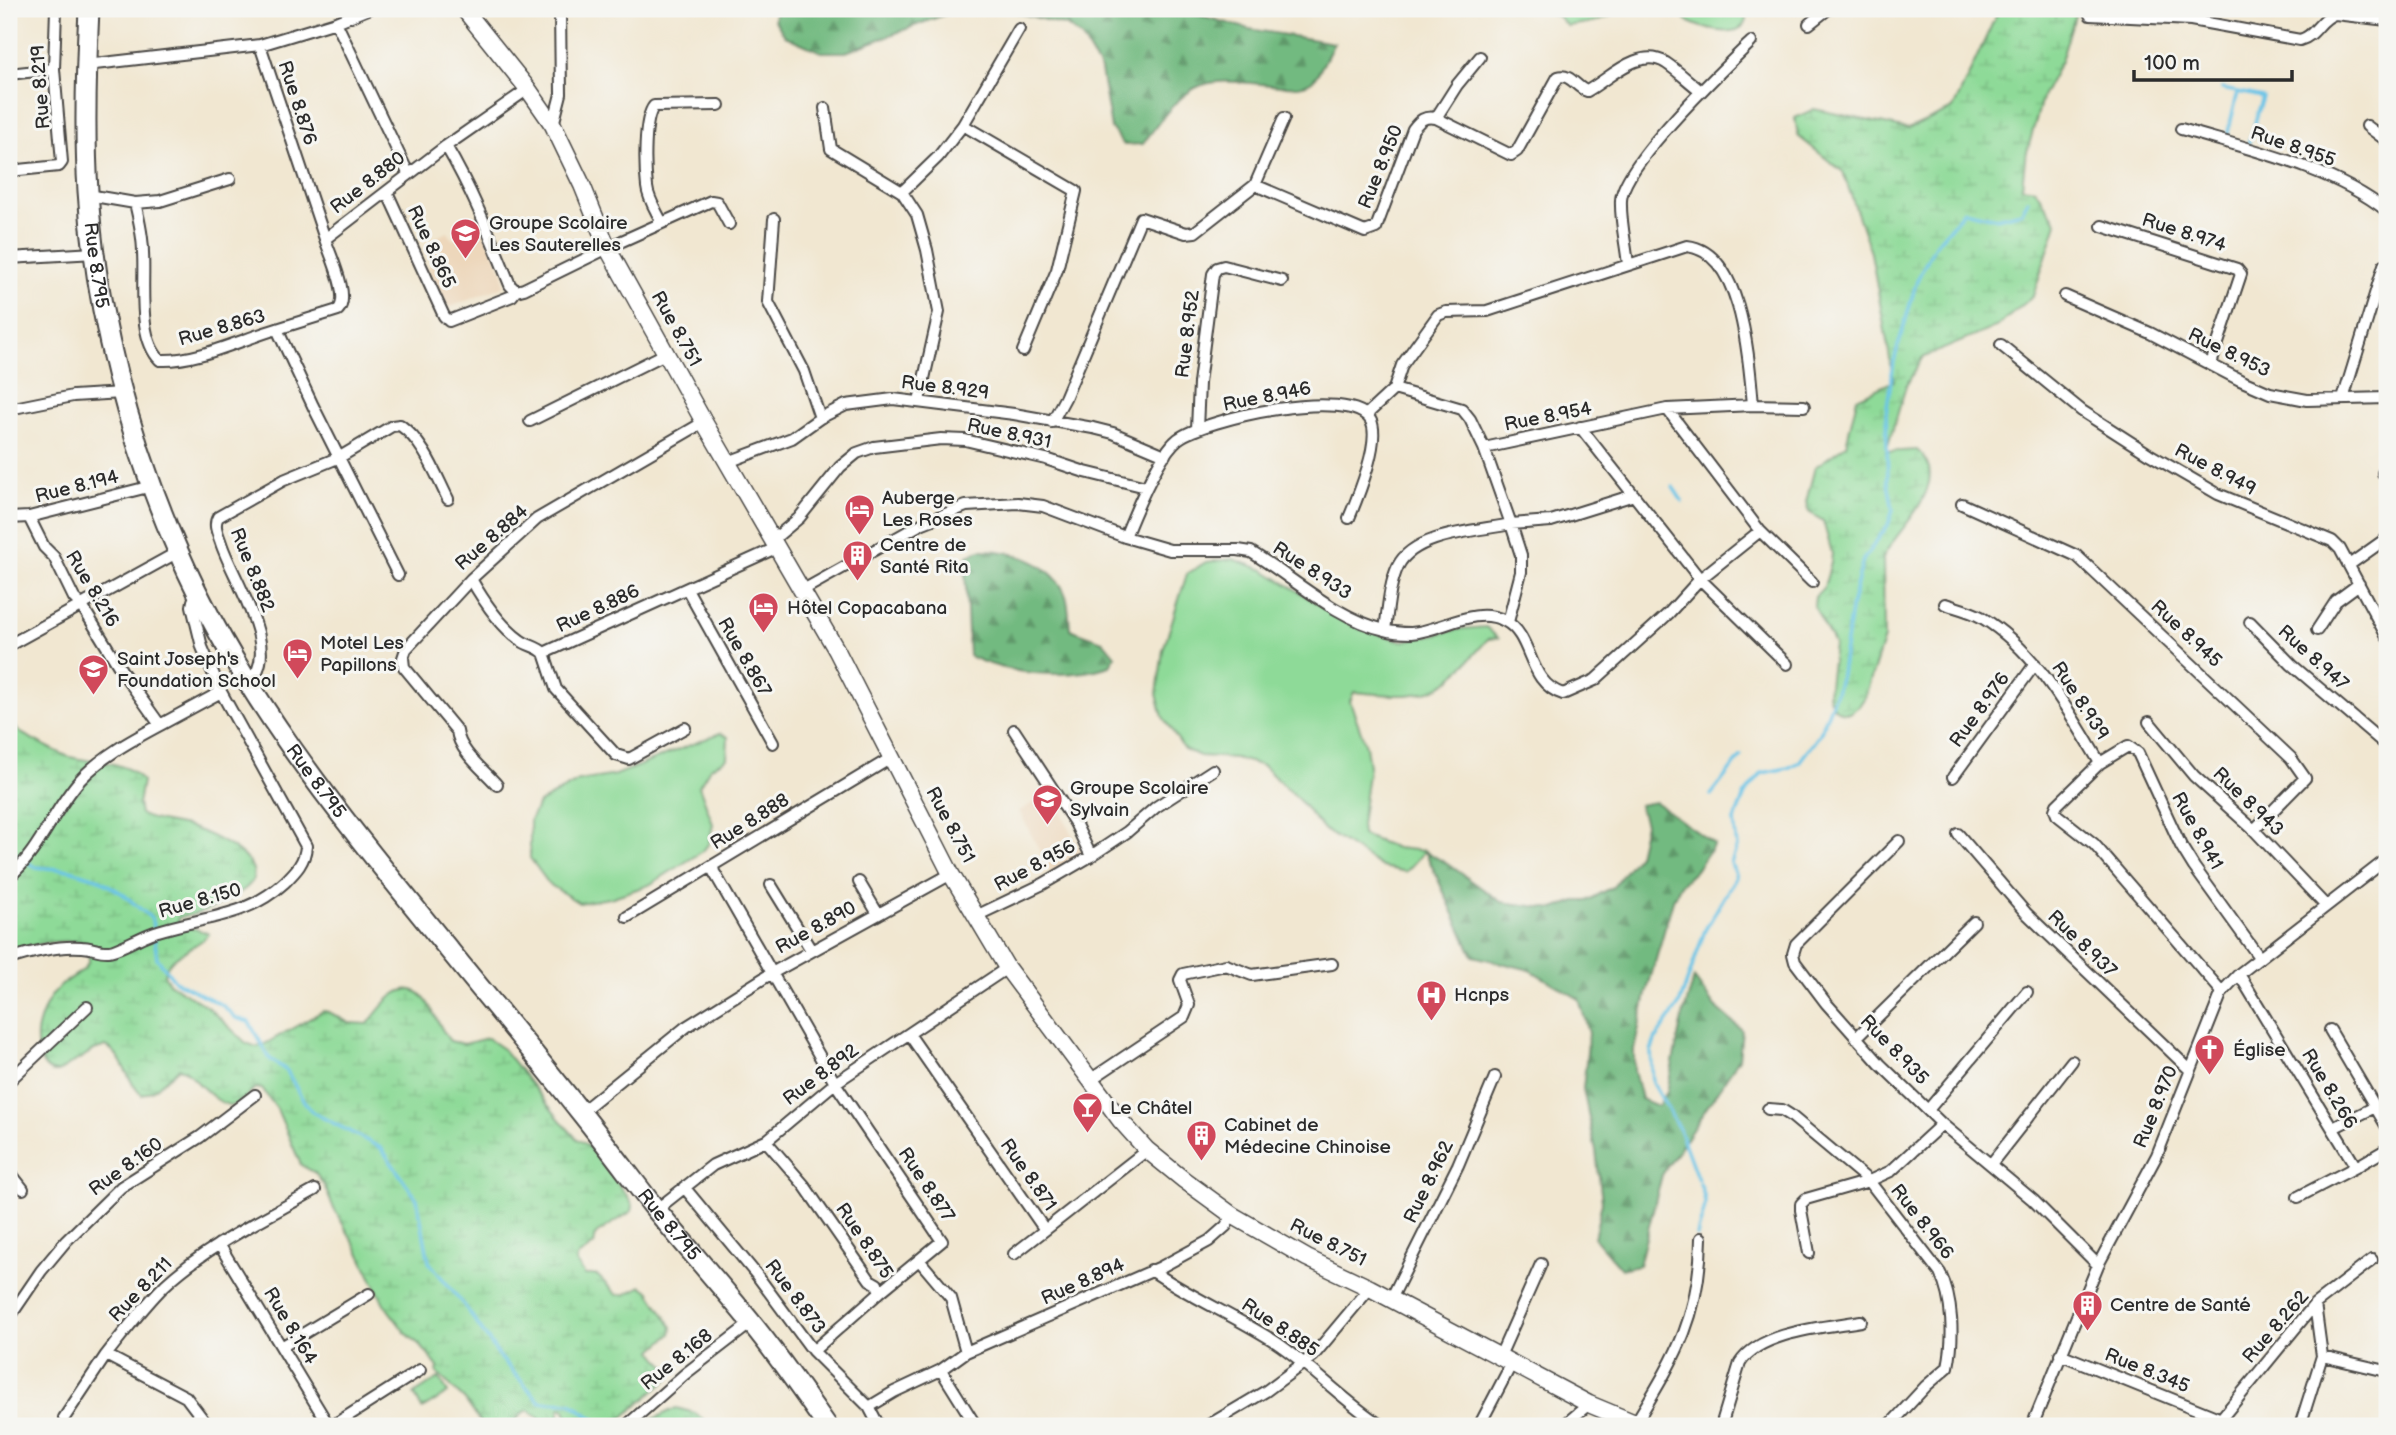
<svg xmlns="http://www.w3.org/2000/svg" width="2396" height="1435" viewBox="0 0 2396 1435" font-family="'Balsamiq Sans',sans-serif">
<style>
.built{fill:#edd7bb}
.grass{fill:#8eda98;stroke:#5c8262;stroke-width:2}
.forest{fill:url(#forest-firs);stroke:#4e7256;stroke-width:2}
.wetland{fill:url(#wetland-marsh);stroke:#5c8262;stroke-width:2}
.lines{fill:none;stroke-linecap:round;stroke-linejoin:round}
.stream{stroke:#69c4e7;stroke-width:3.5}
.minor-casing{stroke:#494744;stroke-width:14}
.secondary-casing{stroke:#494744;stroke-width:19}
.trunk-casing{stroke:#494744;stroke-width:23}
.minor{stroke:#fff;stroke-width:10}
.secondary{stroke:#fff;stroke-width:16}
.trunk{stroke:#fff;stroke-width:19}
.labels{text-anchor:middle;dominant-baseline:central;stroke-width:6;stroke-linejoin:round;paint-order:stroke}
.street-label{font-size:19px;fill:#2b2b2b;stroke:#f6f6f2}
.poi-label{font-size:19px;fill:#2b2b2b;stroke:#f6f6f2;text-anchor:start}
</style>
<defs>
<pattern id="forest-firs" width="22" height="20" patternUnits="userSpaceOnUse" patternTransform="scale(1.75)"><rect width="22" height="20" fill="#72ba80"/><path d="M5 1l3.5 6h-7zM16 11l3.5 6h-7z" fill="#5e9769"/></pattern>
<pattern id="wetland-marsh" width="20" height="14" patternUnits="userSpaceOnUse" patternTransform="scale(1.75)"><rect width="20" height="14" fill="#8eda98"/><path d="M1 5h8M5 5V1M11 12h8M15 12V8" fill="none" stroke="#7bbb83"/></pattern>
</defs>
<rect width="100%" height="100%" fill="#f6f6f2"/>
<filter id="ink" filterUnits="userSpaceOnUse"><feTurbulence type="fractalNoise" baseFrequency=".0143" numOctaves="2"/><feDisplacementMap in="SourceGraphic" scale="14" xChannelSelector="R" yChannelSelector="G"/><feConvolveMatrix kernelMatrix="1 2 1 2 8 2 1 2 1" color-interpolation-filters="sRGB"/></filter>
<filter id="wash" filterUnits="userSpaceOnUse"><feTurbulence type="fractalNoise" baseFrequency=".00686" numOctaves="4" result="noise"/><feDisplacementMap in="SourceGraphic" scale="28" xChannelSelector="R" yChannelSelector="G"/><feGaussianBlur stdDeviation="1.57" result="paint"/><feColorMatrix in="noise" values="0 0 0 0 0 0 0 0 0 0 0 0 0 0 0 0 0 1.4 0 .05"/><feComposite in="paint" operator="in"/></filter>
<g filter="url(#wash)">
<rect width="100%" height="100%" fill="#f1e7d1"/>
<path class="built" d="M475,213l28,60 1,13 -53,21 -9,-4 -15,-35 9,-5 -6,-13 4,-1 -4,-9 18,-8 5,8 4,-2 9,-7z
M1051,793l32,61 -1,3 -30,18 -33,-64z"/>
<path class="grass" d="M1539,9h79c-11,14 -34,14 -51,17l-9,-10z
M1673,9h72c9,33 -38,22 -54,14 -6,-4 -12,-10 -18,-14z
M1233,559l31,11 93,58 46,13 58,-12 25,-2 12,11 -10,1c-13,14 -27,32 -42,44 -25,18 -63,11 -92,9l-4,9 16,45 3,20 -8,59 1,10 34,13 29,3 -19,21 -24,-5 -59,-38 -25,-30 -35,-33 -28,-8 -35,-2 -16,-7 -21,-32 -6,-23 6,-44 24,-76 19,-12z
M720,733l8,4 -1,21 -17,10 -11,18 14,38 -4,19 -6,8 -54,34 -39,13 -31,5 -30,-19 -19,-26v-38l9,-17 40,-22 37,-6z
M439,1378l9,15 -26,16 -8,-15z"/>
<path class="forest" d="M776,9h183l-113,43h-25l-36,-16 -11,-17z
M1005,9h172l72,20 85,14c-5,9 -15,32 -22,38 -20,16 -84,-11 -117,7 -23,13 -37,36 -52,56l-19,1 -13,-17 -10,-58 -19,-32 -15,-12z
M979,550c32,-1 75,13 87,46 3,10 3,22 4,33l33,12 12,15 -5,10c-43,14 -101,9 -141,-10l-4,-90 3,-10z
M1655,802l59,42 -18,26 -15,14 -8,16 -27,94 -12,56v21l7,28 17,7 9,-14 14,-69 13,-45 21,29 27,23 -3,29 -77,116 -23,90 -18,4 -27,-31 8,-36 -6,-51 -13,-62 6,-56 -10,-34 -49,-29 -57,-14 -48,-105 26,15 50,36 53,7 22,-8h11l26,-14 25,-32 7,-31 -6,-19z"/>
<path class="wetland" d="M1999,9h78l-16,52 -18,34 -18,64 -3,28 13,2 22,34 -24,73 -35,30 -76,32 -16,28 -20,66 31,-2c38,31 -19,78 -34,107l1,81 -19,59 -6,9 -10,7 -8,-1 -8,-5 -5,-13 6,-50 -20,-38 1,-9 9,-10 7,-24 1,-10 -9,-32 -14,-9 -3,-10 9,-35 31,-22 11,-47 37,-17 -23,-128 -28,-81 -45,-36 -3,-18 19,-9 94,20 45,-20z
M9,719c4,4 7,9 11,13 3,3 45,24 50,25 24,7 55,1 72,24l-4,23 2,10c16,9 35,8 52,14 18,6 84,35 54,60 -19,15 -44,26 -68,30l1,5c8,6 20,5 30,11 -12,15 -41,19 -45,41l5,8 39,24 38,36 11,4 6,-2 60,-34 6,1 20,11 19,1c13,-18 38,-53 59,-22 9,13 13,27 23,39l14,3 23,-6 16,11 57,71 16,18 11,7 41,52 5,9 -1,5 -36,23 -2,11 -16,11 -2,6 9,13h12l20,20 9,-1 16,-8 7,5 23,36 -1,7 -18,16c3,10 16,14 18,24l-3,5 -55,47h-48l6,-2 -6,-14 -4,-2 -2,2v16h-15l-5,-8 -11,-8 -6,3 -11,13h-28l-18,-26 -28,-27 1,-6 -17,-21 -16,-14 -21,-28 -28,-58 -22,-37 -10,-24 -9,-12 -14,-8 -24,-56 -15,-20 -7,-1c-6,5 -13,14 -21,17 -14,4 -39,-26 -49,-35l-6,-2 -24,21 -13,6c-16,-13 -18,-40 -36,-49l-12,4 -36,22c-17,2 -22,-24 -21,-38 1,-11 7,-26 13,-36 7,-12 22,-20 33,-28 8,-8 8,-18 0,-27 -25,-5 -50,1 -74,10z
M676,1408l19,5 16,13h-72z"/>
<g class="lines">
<path class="stream" d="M2081,15l2,-6
M2222,89l41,8 -15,47
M2226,140l12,-48
M1673,487l9,14
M1711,795l30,-39
M9,850l26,17 35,3 27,8 26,16 29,25 5,39 18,23 47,24 14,13 13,4 21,37 17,12 14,26 11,15 69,36 36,51 12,63 35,43 36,52 40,45 31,1 32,23
M1698,1180l-19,-51 -26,-46 -2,-32 5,-13 23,-33 26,-75 31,-53 -5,-14 6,-16 -3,-26 11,-27 17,-21 26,-5 11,-6 21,-28 16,-42 5,-18 11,-71 11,-43 25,-35 5,-15 -5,-28 -2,-69 8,-52 23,-81 18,-35 29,-34 32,7 26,-6 6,-12
M1697,1236c4,-24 14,-26 3,-52"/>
</g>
</g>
<g filter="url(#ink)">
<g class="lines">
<defs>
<path id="minor" d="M2090,15l101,5 109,20c16,-4 20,-22 35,-26l52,6
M336,22l72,151
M1809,24l19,-15
M86,65l174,-20
M9,74l45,-5
M528,89l-82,57c26,44 45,92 64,139l6,6 8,-2 98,-48 89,-40 6,1 12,22
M825,108l6,41 71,43 15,23 10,35 12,62 -20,89
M1436,118l21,-33 23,-28
M553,125l8,-31 -1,-85
M963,125l113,66 -19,79 -34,81
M2367,126l20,15
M2181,129c67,20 151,38 206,82
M9,171l50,-5 3,-4 -8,-93 2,-60
M1255,185l29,-67
M387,192l57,124 5,5 63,-25 4,-5
M902,192l36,-35 25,-32 56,-96
M88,195l47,8c4,16 8,33 8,50 2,31 -6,84 17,107 37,2 82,-21 117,-31l36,77 85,169
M135,203l25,-2 70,-22
M774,219l-6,83 36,69 16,47
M662,223c-5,-11 -14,-24 -15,-36 -2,-17 -4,-68 7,-81l65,-1
M2102,226l135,43 4,5 -30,90
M325,239l-65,-194 76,-23 32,-13
M9,258l86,-5
M1628,265c-2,-21 -8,-44 -7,-65 2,-36 101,-130 130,-158
M2065,296l85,37 90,47 30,13 37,7 80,-2
M277,329l61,-19c13,-13 -8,-55 -13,-71l121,-93
M2001,345l81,66 67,43 69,40 114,47 8,8 47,88
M1394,389l68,20 8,10 14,29
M2343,399l41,-134
M9,409l64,-13 49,-3
M1667,409l93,122 52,51
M1366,415l28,-26 8,-24 36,-50 8,-3 41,-1 200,-65c56,6 62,115 66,159
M530,421l135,-67
M1052,422l13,-24 76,-180 45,15 9,-1 60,-47 110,47 11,-4 37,-99c7,-9 11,-13 23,-11l75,37 6,-4 41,-74c13,-4 18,11 29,14 22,-12 52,-45 79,-28 12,8 23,19 35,28
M1580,427l120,152 87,85
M1197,429l2,-46 14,-109 4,-6 7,-2 58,15
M728,462l64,-24 28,-20 26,-13 47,-6 121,15 79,14 20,5 52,22
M2383,473l4,3
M1962,504l115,52 214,202 14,20 -51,52
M29,517l15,30 10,10 20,41 8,8 41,67 37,52 61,-33
M9,518l20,-1 123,-31
M1125,537c10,-25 33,-82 53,-98 26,-20 174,-54 193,-18 10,20 -14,78 -22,97
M774,539l25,-21 41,-51 17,-14 17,-6 67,-8 24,1 81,19 39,13 61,15
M2349,565l38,-27
M471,579c12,21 28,46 49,61 8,6 17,6 24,13
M687,589l86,154
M803,590l120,-67 43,-17 52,-3 25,3 82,31 45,13h68l13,2c41,25 86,67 134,78 7,2 18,3 26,3 31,-2 63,-28 94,-12 29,15 21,61 58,73l32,-14 74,-67 31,-34 60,-48
M1945,604c12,4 25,7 36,13 55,33 87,93 119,146l-43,42 -2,5 2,5 37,29 128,148
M1508,622l13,-50v-17l-10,-31 40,-3 83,-26
M2250,622l42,43 95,81
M1385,630c3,-20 4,-45 13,-64 16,-33 80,-35 113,-42l-27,-76 183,-39 86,-4 51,1
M2317,630l19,-29 23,-17
M13,643l165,-91
M248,682c37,-28 -16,-104 -27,-139 -3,-9 -8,-18 -3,-26l66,-37 56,-23 52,-31 8,-1c24,17 35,48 48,74
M2149,722l45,54 60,54 71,75
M685,728l-56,31 -13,-4 -60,-66 -12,-36 234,-106
M2100,763l28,-17 10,7 43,93 13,21 65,90
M1953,777l82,-113
M497,785c-13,-15 -38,-34 -40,-54l-53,-64 -1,-9 3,-9 65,-70 66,-60 167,-97
M1958,834l68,79 164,157
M1899,841l-103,103 -3,10 2,8 31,41 54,61 62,60 91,76 65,65
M1091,856l36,-24 29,-25 57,-37
M9,877c31,-26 44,-67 71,-97 22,-24 52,-40 80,-55
M859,882l19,32
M771,885l40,65
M976,916l67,-32 48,-28 -16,-33 -61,-93
M627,917l264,-159
M9,959c22,-7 50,-14 73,-12 9,0 18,5 27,4 8,0 36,-17 49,-20 48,-15 88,-13 127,-49 11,-11 20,-20 21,-36l-85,-154 -19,-45 -10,-41 1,-5 5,-7
M2239,974l117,193 -58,30
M2330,1030l57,97
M909,1034l136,196 102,-80
M1856,1038l118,-116
M1090,1080l94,-63 5,-12 -9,-25 3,-6 43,-9 26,10 80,-11
M9,1081l78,-74
M1768,1109l14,1 8,5 79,66 71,92c13,27 14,65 8,94l-22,19 -37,40
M1928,1110l99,-118
M581,1112l105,-85 86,-54 -58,-101 -1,-5
M2333,1128l42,-21
M766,1141l38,44 66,95 7,4 3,8 -67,59
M1991,1164l81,-103
M2356,1167l31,-18
M9,1171l14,18
M684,1187l72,87 57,77 56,56 10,19
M656,1210l57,-45 53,-24 69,-58 172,-115
M219,1244l110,182
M1809,1253l-8,-43v-6l5,-5 63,-18 22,-10 51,-47
M1014,1254l31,-24
M919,1260l32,38 15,54
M1151,1270c40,28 85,46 126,73 37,25 67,59 105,83
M880,1292l62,-51 -107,-158 -63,-110 179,-99
M1391,1299l67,-134 37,-88
M2315,1304l7,52
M9,1318l32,-47 25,-30 55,-54 79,-50 55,-42
M283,1346l86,-52
M2060,1354l161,65
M1500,1356l41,-92
M941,1370l25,-18 195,-85 48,-26 17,-15 6,-11
M869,1407l25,-15 47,-22 35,56
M64,1418l42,-63
M1635,1424c40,-67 65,-105 66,-186
M208,1426l-22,-29 -80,-42c19,-24 37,-48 59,-70 43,-40 99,-66 150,-95
M332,1426l88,-56
M626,1426l59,-52 66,-51
M1207,1426l59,-35 47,-35 57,-68
M1479,1426l33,-63
M1563,1426l26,-22
M1721,1426l19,-63c20,-32 87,-36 121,-42
M2032,1426l66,-161 59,-110 65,-163 17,-18 148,-115
M2215,1426l100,-122 57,-44
M2300,1426l22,-70 60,14 5,-1"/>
<path id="secondary" d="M464,9l64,80 25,36 29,60 26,64 96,173 133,229 114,223 56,94 114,153 26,29 37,30 48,35 75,43 63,30 219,116 53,22"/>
<g id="trunk">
<path id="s1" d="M89,9c-3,61 -5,121 -1,182 7,119 41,250 90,360 63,145 164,267 263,389 47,58 95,115 141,174 24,30 47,61 71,92 31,38 64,75 96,114 28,34 53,70 78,106"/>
</g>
</defs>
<use href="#minor" class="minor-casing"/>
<use href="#secondary" class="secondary-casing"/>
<use href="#trunk" class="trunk-casing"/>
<use href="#minor" class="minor"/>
<use href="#secondary" class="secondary"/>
<use href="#trunk" class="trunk"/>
</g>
</g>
<defs>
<symbol id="school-pin" viewBox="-11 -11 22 30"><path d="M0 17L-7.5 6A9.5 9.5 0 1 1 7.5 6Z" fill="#d1495b" stroke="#f6f6f2"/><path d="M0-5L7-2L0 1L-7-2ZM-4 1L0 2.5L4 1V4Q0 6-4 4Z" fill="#fff"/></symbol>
<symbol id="hotel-pin" viewBox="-11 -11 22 30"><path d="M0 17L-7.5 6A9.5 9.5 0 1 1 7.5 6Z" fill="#d1495b" stroke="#f6f6f2"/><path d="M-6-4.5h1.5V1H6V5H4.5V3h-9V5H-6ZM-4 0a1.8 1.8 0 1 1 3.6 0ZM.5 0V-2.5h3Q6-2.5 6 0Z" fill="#fff"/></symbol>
<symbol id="building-pin" viewBox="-11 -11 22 30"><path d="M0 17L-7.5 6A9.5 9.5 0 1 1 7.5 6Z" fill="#d1495b" stroke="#f6f6f2"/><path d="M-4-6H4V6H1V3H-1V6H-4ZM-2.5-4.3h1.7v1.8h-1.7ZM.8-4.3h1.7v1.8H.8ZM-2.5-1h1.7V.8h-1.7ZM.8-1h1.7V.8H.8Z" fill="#fff"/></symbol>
<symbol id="hospital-pin" viewBox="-11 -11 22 30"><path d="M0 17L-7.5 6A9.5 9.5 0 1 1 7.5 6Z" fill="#d1495b" stroke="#f6f6f2"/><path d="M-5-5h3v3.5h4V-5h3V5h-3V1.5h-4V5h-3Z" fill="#fff"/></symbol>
<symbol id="church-pin" viewBox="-11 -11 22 30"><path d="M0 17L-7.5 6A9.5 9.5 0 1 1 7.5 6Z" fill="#d1495b" stroke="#f6f6f2"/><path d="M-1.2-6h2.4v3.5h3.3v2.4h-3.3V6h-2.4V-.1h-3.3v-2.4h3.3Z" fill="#fff"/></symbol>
<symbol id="bar-pin" viewBox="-11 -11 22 30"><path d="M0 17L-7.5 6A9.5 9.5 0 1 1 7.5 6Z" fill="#d1495b" stroke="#f6f6f2"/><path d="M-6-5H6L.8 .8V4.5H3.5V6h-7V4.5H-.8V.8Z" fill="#fff"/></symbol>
</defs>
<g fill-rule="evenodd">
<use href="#school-pin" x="448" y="216" width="35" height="47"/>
<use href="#hotel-pin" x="842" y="492" width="35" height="47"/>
<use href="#building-pin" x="840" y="538" width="35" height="47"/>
<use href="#hotel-pin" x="746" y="590" width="35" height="47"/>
<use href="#hotel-pin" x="280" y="636" width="35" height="47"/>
<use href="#school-pin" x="76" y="652" width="35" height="47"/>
<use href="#school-pin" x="1030" y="782" width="35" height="47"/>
<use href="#hospital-pin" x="1414" y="978" width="35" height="47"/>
<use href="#church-pin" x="2192" y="1032" width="35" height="47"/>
<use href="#bar-pin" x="1070" y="1090" width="35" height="47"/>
<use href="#building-pin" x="1184" y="1118" width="35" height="47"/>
<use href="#building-pin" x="2070" y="1288" width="35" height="47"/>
</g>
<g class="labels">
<g class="street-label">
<text transform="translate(41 87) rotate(-94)">Rue 8.219</text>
<text transform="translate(297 103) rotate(72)">Rue 8.876</text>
<text transform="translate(2293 147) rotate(19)">Rue 8.955</text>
<text transform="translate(1381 167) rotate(-68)">Rue 8.950</text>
<text transform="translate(368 183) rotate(-38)">Rue 8.880</text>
<text transform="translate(2184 233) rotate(18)">Rue 8.974</text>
<text transform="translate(431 247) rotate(65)">Rue 8.865</text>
<text stroke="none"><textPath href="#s1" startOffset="257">Rue 8.795</textPath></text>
<text transform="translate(222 328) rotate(-16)">Rue 8.863</text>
<text transform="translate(676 329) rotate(61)">Rue 8.751</text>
<text transform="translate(1188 334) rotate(-83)">Rue 8.952</text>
<text transform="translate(2229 353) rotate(26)">Rue 8.953</text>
<text transform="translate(945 388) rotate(7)">Rue 8.929</text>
<text transform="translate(1267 397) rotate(-11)">Rue 8.946</text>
<text transform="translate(1548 417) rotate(-11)">Rue 8.954</text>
<text transform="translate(1009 434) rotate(12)">Rue 8.931</text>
<text transform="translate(2215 470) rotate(28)">Rue 8.949</text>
<text transform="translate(77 487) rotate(-14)">Rue 8.194</text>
<text transform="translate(492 538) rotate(-41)">Rue 8.884</text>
<text transform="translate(252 570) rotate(68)">Rue 8.882</text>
<text transform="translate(1312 571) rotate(33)">Rue 8.933</text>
<text transform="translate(92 589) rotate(59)">Rue 8.216</text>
<text transform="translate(598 609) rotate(-25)">Rue 8.886</text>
<text transform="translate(2186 634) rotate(43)">Rue 8.945</text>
<text transform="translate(744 657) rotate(60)">Rue 8.867</text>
<text transform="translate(2313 658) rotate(42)">Rue 8.947</text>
<text transform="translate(2080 701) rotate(57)">Rue 8.939</text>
<text transform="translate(1980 710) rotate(-54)">Rue 8.976</text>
<text stroke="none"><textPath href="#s1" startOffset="824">Rue 8.795</textPath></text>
<text transform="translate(2248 802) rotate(44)">Rue 8.943</text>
<text transform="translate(750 822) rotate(-32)">Rue 8.888</text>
<text transform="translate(950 825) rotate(62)">Rue 8.751</text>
<text transform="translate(2197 831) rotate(61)">Rue 8.941</text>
<text transform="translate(1035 866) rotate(-28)">Rue 8.956</text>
<text transform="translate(200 901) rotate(-16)">Rue 8.150</text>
<text transform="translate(816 928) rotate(-29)">Rue 8.890</text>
<text transform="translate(2082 944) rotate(44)">Rue 8.937</text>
<text transform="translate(1894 1050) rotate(46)">Rue 8.935</text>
<text transform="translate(821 1075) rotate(-37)">Rue 8.892</text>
<text transform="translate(2329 1089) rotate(59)">Rue 8.266</text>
<text transform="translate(2156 1107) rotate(-68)">Rue 8.970</text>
<text transform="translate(126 1167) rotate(-36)">Rue 8.160</text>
<text transform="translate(1028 1175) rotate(55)">Rue 8.871</text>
<text transform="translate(1429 1182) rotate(-64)">Rue 8.962</text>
<text transform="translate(926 1185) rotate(56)">Rue 8.877</text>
<text transform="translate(1922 1222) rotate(52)">Rue 8.966</text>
<text stroke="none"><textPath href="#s1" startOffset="1391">Rue 8.795</textPath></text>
<text transform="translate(864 1241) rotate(56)">Rue 8.875</text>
<text transform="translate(1328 1243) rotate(27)">Rue 8.751</text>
<text transform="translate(1083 1282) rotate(-24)">Rue 8.894</text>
<text transform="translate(141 1290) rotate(-46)">Rue 8.211</text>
<text transform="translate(795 1297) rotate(53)">Rue 8.873</text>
<text transform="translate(290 1326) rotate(59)">Rue 8.164</text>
<text transform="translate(2276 1327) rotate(-49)">Rue 8.262</text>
<text transform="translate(1280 1328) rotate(34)">Rue 8.885</text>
<text transform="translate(677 1360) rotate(-39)">Rue 8.168</text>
<text transform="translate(2147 1371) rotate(22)">Rue 8.345</text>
</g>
<g class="poi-label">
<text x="489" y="223">Groupe Scolaire<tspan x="489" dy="22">Les Sauterelles</tspan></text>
<text x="882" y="498">Auberge<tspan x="882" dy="22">Les Roses</tspan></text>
<text x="880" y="545">Centre de<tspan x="880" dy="22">Santé Rita</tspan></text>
<text x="787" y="608">Hôtel Copacabana</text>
<text x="320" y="643">Motel Les<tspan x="320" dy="22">Papillons</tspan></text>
<text x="117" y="659">Saint Joseph's<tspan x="117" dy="22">Foundation School</tspan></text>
<text x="1070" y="788">Groupe Scolaire<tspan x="1070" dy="22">Sylvain</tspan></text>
<text x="1454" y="995">Hcnps</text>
<text x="2233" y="1050">Église</text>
<text x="1110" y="1108">Le Châtel</text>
<text x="1224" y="1125">Cabinet de<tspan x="1224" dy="22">Médecine Chinoise</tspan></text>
<text x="2110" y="1305">Centre de Santé</text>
</g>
</g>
<rect width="2396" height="1435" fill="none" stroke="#f6f6f2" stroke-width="35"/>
<path d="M2134 70v10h158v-10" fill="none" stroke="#2b2b2b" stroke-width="3.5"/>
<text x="2144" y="70" font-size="21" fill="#2b2b2b" stroke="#f6f6f2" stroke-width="5" paint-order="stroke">100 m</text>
</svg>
